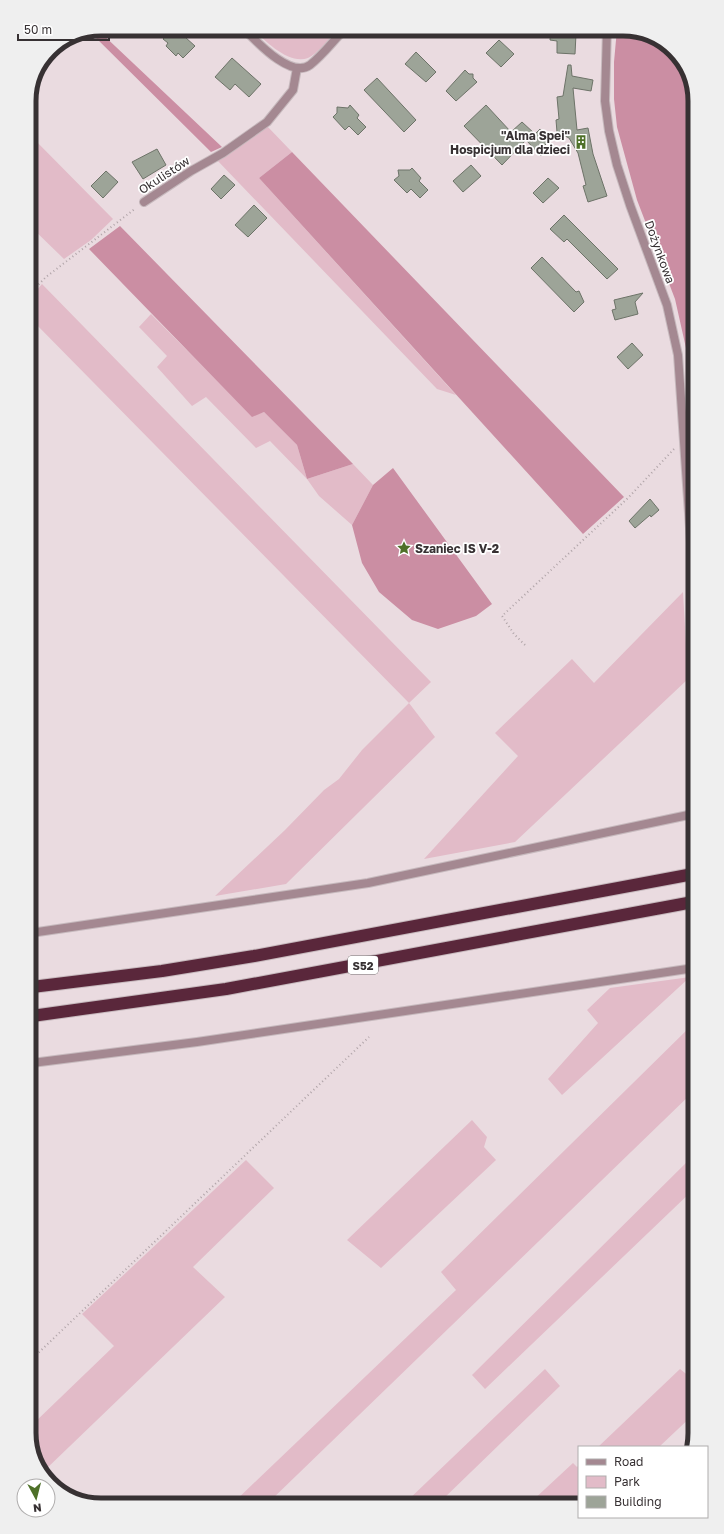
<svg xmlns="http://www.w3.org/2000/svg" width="724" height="1534" viewBox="0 0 724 1534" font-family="'Golos Text',sans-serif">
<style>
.green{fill:#e2bbc8}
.forest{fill:#cb8ea3}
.building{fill:#9da498;stroke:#6d7368}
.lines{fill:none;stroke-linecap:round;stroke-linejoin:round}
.minor-casing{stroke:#c6b9bd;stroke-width:10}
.tertiary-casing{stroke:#c6b9bd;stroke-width:10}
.motorway-casing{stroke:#c6b9bd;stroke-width:14}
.path{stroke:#b0a4a8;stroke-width:2;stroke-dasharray:1 3;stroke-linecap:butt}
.minor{stroke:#a48891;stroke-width:8}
.tertiary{stroke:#a48891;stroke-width:8}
.motorway{stroke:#5a273b;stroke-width:12}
.labels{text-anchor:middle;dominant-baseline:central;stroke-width:3.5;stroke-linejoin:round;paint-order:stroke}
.shield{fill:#fff;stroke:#736f70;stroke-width:1}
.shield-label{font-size:11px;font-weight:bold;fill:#373133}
.poi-label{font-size:12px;font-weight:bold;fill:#373133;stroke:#fff;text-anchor:end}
.street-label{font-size:12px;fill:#373133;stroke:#fff}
.rim{fill:none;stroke:#373133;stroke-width:5}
</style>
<rect width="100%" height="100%" fill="#eadbe0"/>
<path class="green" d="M253,29h78l4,4c-6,6 -19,22 -27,25 -19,7 -43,-17 -55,-29z
M266,125l26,27 -33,26 197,217 -19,-6 -221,-230c19,-9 35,-20 50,-34z
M29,134l84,85 -22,21 -27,19 -35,-34z
M42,284l389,398 -22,21 26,34 -149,147 -71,12 70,-66 39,-40 15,-11 23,-29 47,-47 -379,-385v-20z
M151,314l101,102 12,-4 33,33 10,34 46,-15 20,21 -21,40 -33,-29 -12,-17 -37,-38 -14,7 -50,-51 -14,9 -35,-39 10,-11 -28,-29z
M683,592l5,87 -173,163 -91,17 94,-103 -23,-23 77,-74 22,24z
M690,977l-128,118 -14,-16 50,-56 -11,-13 23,-22z
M694,1023v68l-427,413h-35l224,-214 -15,-18z
M472,1120l15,17 -3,10 12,13 -115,108 -34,-28z
M694,1155v34l-209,200 -13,-14z
M246,1160l28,28 -81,79 32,30 -181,174 -11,-15v-32l81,-78 -32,-32z
M545,1369l15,17 -120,116 -35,1z
M680,1369l15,12v32l-36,34h-61z
M573,1463l4,4 2,-2v37h-48z"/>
<path class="forest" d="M617,29h11l39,15 24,34 1,341 -4,-62 -13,-58 -38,-99 -20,-73 -3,-28v-37z
M98,30l124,117 -11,5 -122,-121z
M292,152l332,345 -41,37 -324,-356z
M120,226l233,238 -46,15 -10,-34 -33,-33 -12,5 -163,-168z
M393,468l99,136 -16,12 -38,13 -26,-9 -33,-28 -17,-29 -10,-38 21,-40z"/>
<path class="building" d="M172,29h4l19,17 -12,12 -5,-5 -2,3 -10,-10 2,-3 -5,-4z
M551,29l11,1v4h14l-1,20 -18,-1v-12l-7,-1z
M499,40l15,14 -13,13 -15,-14z
M416,52l20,20 -10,10 -21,-18z
M232,58l29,26 -12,13 -14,-13 -5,6 -15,-13z
M568,65h3l1,11 21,4 -2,11 -18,-3 4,42 11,-2 5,26 14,42 -19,6 -5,-16 3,-1 -8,-32 -9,-15 -12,-6 -1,-12 3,-1 -2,-22 6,-1z
M465,70l4,4h4v4l4,4 -21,19 -10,-10z
M377,78l39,42 -12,12 -40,-42z
M350,105l9,10 -2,3 9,9 -8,8 -9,-9 -4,4 -12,-13 4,-4v-6l11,1z
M486,105l25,27 11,-10 13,12 5,-5 10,11 -6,6 3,4 -6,6 -15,-16 -24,25 -38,-39z
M157,149l9,16 -23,14 -11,-17z
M471,165l10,11 -18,16 -10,-11z
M412,168l9,10 -2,3 9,9 -8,8 -9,-9 -4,4 -13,-13 5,-4 -1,-6h12z
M106,171l12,11 -15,16 -12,-12z
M224,175l11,10 -14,14 -10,-10z
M548,178l11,10 -16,15 -10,-10z
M254,205l13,13 -19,19 -13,-12z
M564,215l54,54 -11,10 -40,-40 -3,3 -14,-13z
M542,257l34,35 3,-1 5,11 -10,10 -43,-44z
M643,293l-8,9 3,12 -23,6 -3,-10 4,-1 -2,-9z
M632,343l11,12 -15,14 -11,-12z
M650,499l9,11 -8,7 -1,-2 -15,13 -6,-7z"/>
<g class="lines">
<defs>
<path id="minor" d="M244,29c13,13 47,50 66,36 13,-10 23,-24 35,-36
M144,202l47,-31 32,-18 44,-31 26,-32 4,-22
M31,933l337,-50 325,-69
M32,1063l165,-21 497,-74"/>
<path id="tertiary" d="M607,29l-2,72 4,30 8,34 13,40 37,100 11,50 14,202"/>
<path id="motorway" d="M32,987l130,-16 92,-15 439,-82
M32,1016l194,-27 467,-87"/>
</defs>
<use href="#minor" class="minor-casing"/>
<use href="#tertiary" class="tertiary-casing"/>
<use href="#motorway" class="motorway-casing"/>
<path class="path" d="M30,293l16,-16 90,-69
M525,645l-11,-11 -12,-18 126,-118 46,-49
M33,1358l336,-321"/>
<use href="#minor" class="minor"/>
<use href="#tertiary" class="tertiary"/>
<use href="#motorway" class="motorway"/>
</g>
<defs>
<symbol id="building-bare" viewBox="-9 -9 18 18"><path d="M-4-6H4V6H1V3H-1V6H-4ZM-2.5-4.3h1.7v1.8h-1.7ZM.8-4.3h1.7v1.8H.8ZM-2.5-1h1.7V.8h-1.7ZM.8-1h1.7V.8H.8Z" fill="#4e7028" stroke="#fff" stroke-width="2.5" paint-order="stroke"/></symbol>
<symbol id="sight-bare" viewBox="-9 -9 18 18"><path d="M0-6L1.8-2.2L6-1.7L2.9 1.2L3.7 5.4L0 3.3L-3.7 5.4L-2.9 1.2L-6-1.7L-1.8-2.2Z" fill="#4e7028" stroke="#fff" stroke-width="2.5" paint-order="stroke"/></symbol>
</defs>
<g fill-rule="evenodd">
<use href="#building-bare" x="571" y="132" width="20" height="20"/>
<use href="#sight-bare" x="394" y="538" width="20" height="20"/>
</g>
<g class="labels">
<rect class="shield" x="348" y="956" width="30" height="18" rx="3"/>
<g class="shield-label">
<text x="363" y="965">S52</text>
</g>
<g class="poi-label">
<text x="570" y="135">"Alma Spei"<tspan x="570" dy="14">Hospicjum dla dzieci</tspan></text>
<text x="415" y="548" text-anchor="start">Szaniec IS V-2</text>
</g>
<g class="street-label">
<text transform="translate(164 175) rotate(-33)">Okulistów</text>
<text transform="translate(660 252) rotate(70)">Dożynkowa</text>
</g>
</g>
<path d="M0 0H724V1534H0ZM101 36H623A65 65 0 0 1 688 101V1433A65 65 0 0 1 623 1498H101A65 65 0 0 1 36 1433V101A65 65 0 0 1 101 36Z" fill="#efefef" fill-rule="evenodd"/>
<path class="rim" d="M101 36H623A65 65 0 0 1 688 101V1433A65 65 0 0 1 623 1498H101A65 65 0 0 1 36 1433V101A65 65 0 0 1 101 36Z"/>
<rect x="578" y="1446" width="130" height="72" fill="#ffffff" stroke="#afadad"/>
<rect x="586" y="1459" width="20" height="6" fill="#a48891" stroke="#afadad"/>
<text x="614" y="1466" font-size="12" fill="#373133">Road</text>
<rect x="586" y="1476" width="20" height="12" fill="#e2bbc8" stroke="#afadad"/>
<text x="614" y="1486" font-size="12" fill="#373133">Park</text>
<rect x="586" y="1496" width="20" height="12" fill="#9da498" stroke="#afadad"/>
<text x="614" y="1506" font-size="12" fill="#373133">Building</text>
<g transform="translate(36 1498) rotate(173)"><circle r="19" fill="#ffffff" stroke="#afadad"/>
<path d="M0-3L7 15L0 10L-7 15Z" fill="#4e7028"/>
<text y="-6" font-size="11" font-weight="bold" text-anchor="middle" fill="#373133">N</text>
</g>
<path d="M18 34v6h91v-6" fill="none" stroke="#373133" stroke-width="2"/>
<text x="24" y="34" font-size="12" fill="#373133" stroke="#ffffff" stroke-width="3" paint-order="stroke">50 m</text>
</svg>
